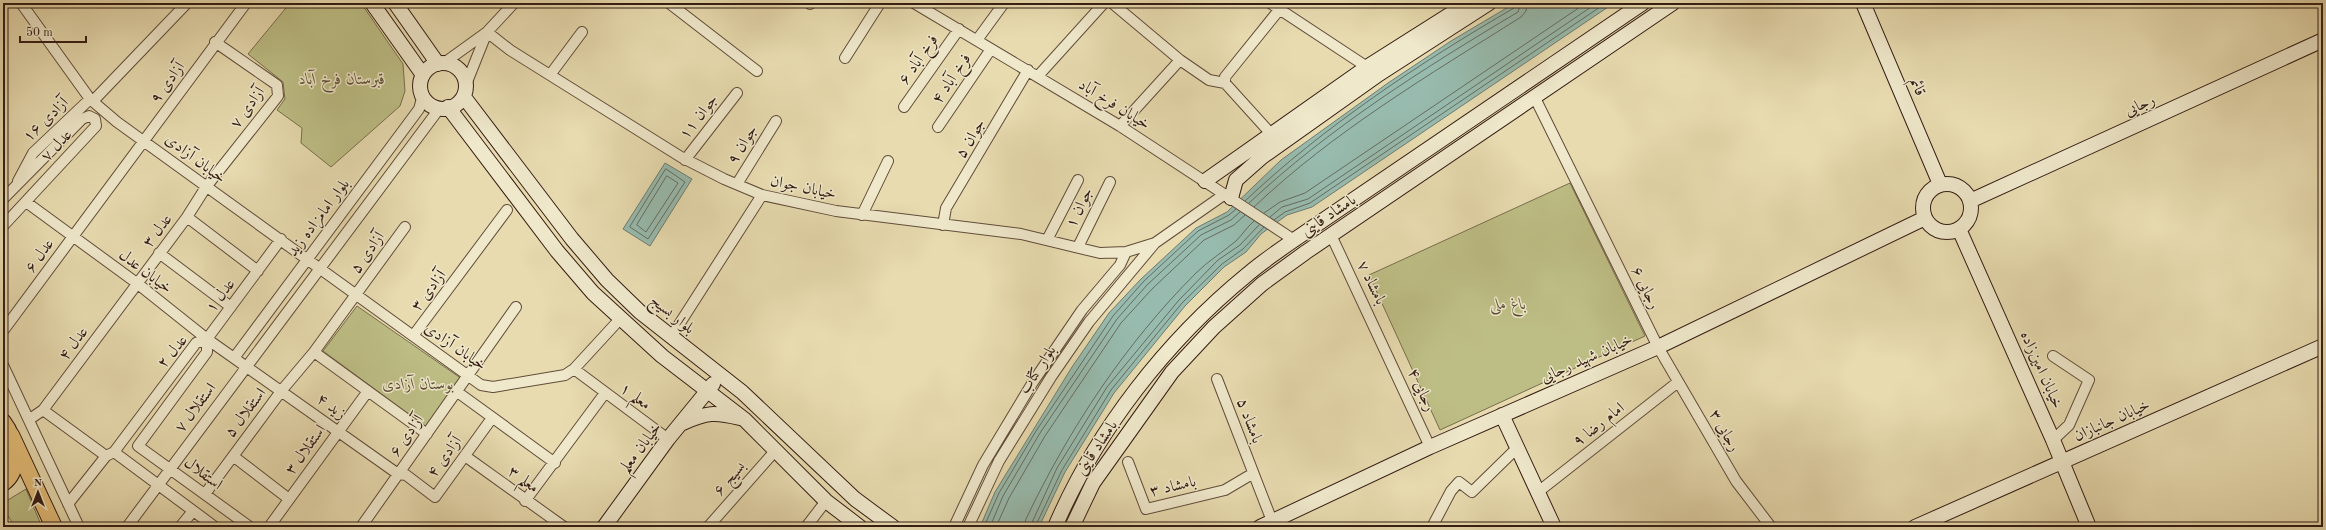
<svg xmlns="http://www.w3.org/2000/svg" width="2326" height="530" viewBox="0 0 2326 530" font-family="'Old Standard TT',Amiri,serif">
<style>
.green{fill:#bdbe85;stroke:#786d4c}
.water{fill:#97bbae;stroke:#6f7b70}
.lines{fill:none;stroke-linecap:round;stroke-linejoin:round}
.shore{stroke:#666c60;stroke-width:1}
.street-casing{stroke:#614c3a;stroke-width:12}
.secondary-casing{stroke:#341c13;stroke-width:16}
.primary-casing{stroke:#341c13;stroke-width:18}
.street{stroke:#efe8cb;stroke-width:10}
.secondary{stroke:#efe8cb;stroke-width:14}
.primary{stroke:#e4be78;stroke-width:16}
.labels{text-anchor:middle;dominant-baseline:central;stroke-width:3;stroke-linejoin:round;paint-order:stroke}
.street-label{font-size:16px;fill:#341c13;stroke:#efe8cb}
.park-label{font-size:16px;font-style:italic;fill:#5d4d35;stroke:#efe8cb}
</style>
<rect width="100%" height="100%" fill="#e7dbaf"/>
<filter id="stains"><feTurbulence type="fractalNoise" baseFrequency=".005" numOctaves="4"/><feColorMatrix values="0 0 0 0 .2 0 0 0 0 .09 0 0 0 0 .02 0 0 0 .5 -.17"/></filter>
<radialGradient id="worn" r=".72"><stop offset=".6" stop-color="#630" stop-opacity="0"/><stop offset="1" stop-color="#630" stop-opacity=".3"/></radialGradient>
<path class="green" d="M290,3h71l42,61 2,27 -5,15 -69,61 -30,-24 1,-15 -25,-18 8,-11 -2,-17 -35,-28z
M1570,183l75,153 -205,94 -71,-155z
M357,306l105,73 -33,50 -106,-78z
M26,489l16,38h-27l-12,-19v-5z"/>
<path class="water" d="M1515,3h99l-302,204 -25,8 -26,19 -15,18 -22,15 -39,39 -71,87 -49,79 -26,55h-59l15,-35 77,-125 37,-54 32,-34 55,-51 31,-16 54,-52 107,-77 63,-42z
M665,163l27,16 -42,67 -27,-17z"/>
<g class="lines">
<path class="shore" d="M666,169l19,13 -37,57 -18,-12z
M667,176l11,7 -32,49 -9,-7z
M1245,201c78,-74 176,-139 269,-193l2,-5
M1249,203c80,-75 175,-135 269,-191l3,-9
M1254,207c80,-76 175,-132 267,-190l5,-6 1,-8
M1264,213l16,-11 25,-9 281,-190
M1270,217l12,-10 26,-8 289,-196
M1274,220l11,-8 25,-9 296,-200
M984,527l15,-34 37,-62 77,-115 31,-35 54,-50 31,-16 7,-6
M990,527l13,-31 37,-63 77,-114 30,-34 54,-50 30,-15 9,-8
M996,527l13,-29 36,-62 76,-113 31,-34 52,-49 30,-15 11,-10
M1024,527l2,-8c43,-90 99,-175 170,-246 12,-12 27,-21 40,-32 6,-6 11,-14 18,-20
M1030,527l27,-59 50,-81 72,-87 39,-40 22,-15 19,-20
M1035,527l27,-57 49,-80 71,-87 40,-39 21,-15 21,-22"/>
<defs>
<path id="street" d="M21,3l69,96 27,23 364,263 12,2 72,-12 9,-6 46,-50
M669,3l88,68
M914,3l206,123 174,114
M1112,3l68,57 29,20 16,3 47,52
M1270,3l97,64
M810,4l1,-1
M487,32l23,18 171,107 43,22 38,16 74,16 185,23 79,19 26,-1 29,-9 70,-49
M977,40l27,-37
M845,58l35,-55
M444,63l43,-31 27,-29
M550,75l32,-43
M1038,76l66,-73
M467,82l20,-50
M1225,83v-6l54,-67
M1535,98l123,249 78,134 35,46
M94,100l93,-97
M904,107l55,-78
M1120,126l60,-66
M938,127l53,-78
M685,160l52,-67
M18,181l15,-28 57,-54
M737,184l39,-63
M3,199l79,-80 7,-3 6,3 1,7 -93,100
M26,202l112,82 69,55 191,135 8,1 29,22 57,-79
M862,215l26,-54
M187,217l71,54
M943,225l3,-17 82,-138
M1331,235l99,212
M1047,240l31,-60
M1078,247l32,-65
M159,253l72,54
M3,331l243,-328
M413,336l94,-126
M671,337l91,-142
M207,339v13l-69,94 112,81
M207,339l74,-100
M314,352l113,82
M2053,356l36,24 -20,45 -16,15
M234,358l185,-249 4,-14
M3,365l76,162
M574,369l94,70
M1217,379l55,142
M456,391l99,72
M43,410l63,46
M30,419l13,-9 144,-193 19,-30 72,-91 -1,-11 -62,-43
M114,452l101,75
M233,456l56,43
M465,456l99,71
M1128,462l18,47 79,-19 27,-16
M1538,492l140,-110
M205,494l77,-104 32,-38 91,-125
M525,501l80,-108
M68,504l38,-48 8,-4 82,-109 11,-4
M127,527l312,-418
M180,527l13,-16
M269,527l99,-136
M361,527l155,-220
M708,527l67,-76
M806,527l20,-26
M954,527l29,-62 50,-83 49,-72 38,-45 6,-13
M968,527l31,-66 52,-84 38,-55 66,-79
M1432,527l19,-36 8,-9 13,10 45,-44"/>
<path id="secondary" d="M372,3l51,72
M395,3l43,61
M1863,3l77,181
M420 86a23 23 0 1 1 46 0a23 23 0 1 1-46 0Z
M464,97l108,142 35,41 33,32 102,80 113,107 38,28
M448,107l109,144 36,42 69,63 82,63 82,82 34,26
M1205,181l162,-114 101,-64
M1923 208a24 24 0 1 1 48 0a24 24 0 1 1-48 0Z
M1231,198l5,-18 26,-23 117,-83 110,-71
M1970,201l353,-161
M1959,229l94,211 36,87
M1502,415l52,112
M683,423c24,-11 32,-11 57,-5
M604,527l64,-88 45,-55
M1055,527c41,-96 111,-186 193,-253 14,-12 30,-23 46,-34l349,-237
M1072,527l21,-44 79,-111 42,-45 48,-43 44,-32 367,-249
M1260,527l170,-80 228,-100 267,-129
M1915,527l408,-181"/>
<path id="primary" d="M3,422c13,17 18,48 0,61
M11,435l43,92"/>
</defs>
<use href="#street" class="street-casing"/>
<use href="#secondary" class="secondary-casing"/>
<use href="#primary" class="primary-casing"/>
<use href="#street" class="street"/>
<use href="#secondary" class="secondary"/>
<use href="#primary" class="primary"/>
</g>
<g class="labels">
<g class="street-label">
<text transform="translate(919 60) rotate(-55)">فرخ آباد ۶</text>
<text transform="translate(952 79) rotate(-56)">فرخ آباد ۴</text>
<text transform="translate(168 83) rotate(-54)">آزادی ۹</text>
<text transform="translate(1917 87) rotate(67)">قائم</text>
<text transform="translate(1114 105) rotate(32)">خیابان فرخ آباد</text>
<text transform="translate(2140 106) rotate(-25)">رجایی</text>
<text transform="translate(248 108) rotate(-54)">آزادی ۷</text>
<text transform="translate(699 117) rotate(-52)">جوان ۱۱</text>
<text transform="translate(46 120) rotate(-44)">آزادی ۱۶</text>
<text transform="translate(971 139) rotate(-59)">جوان ۵</text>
<text transform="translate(743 145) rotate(-58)">جوان ۹</text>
<text transform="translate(57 146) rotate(-47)">عدل ۷</text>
<text transform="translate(195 159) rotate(37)">خیابان آزادی</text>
<text transform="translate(803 188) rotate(12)">خیابان جوان</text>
<text transform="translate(1080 208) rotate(-64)">جوان ۱</text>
<text transform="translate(1329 216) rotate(-34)">بامشاد قاینی</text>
<text transform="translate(319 218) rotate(-53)">بلوار امامزاده زید</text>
<text transform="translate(158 231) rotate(-52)">عدل ۳</text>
<text transform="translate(368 253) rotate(-55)">آزادی ۵</text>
<text transform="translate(40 256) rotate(-54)">عدل ۶</text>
<text transform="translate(145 272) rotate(37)">خیابان عدل</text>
<text transform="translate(1371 283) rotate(64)">بامشاد ۷</text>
<text transform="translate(1645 288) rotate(64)">رجایی ۶</text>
<text transform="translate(429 291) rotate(-53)">آزادی ۳</text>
<text transform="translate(221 296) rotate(-53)">عدل ۱</text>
<text transform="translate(672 315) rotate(39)">بلوار بسیج</text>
<text transform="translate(74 344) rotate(-53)">عدل ۴</text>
<text transform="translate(455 347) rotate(35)">خیابان آزادی</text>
<text transform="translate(173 352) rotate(-50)">عدل ۲</text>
<text transform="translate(1587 359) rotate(-24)">خیابان شهید رجایی</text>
<text transform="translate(1038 370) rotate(-57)">بلوار کتاب</text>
<text transform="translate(2041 370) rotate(66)">خیابان امین‌زاده</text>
<text transform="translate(1421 390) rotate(66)">رجایی ۴</text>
<text transform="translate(635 397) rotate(36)">معلم ۱</text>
<text transform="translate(331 407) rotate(36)">زید ۴</text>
<text transform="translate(196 408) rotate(-53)">استقلال ۷</text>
<text transform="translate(246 413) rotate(-53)">استقلال ۵</text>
<text transform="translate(1249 421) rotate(69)">بامشاد ۵</text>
<text transform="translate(2112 421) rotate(-24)">خیابان جانبازان</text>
<text transform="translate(1599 425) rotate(-38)">امام رضا ۹</text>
<text transform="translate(1724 431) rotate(60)">رجایی ۳</text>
<text transform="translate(407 436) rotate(-55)">آزادی ۶</text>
<text transform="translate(641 448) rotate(-53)">خیابان معلم</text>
<text transform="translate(1097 448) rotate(-56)">بامشاد قاینی</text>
<text transform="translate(306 450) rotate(-54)">استقلال ۳</text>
<text transform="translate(445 457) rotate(-54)">آزادی ۴</text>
<text transform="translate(203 474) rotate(37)">استقلال</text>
<text transform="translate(730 479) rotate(-49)">بسیج ۶</text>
<text transform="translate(523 480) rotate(36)">معلم ۳</text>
<text transform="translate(1173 487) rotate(-13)">بامشاد ۳</text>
</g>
<g class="park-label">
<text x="342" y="80">قبرستان فرخ آباد</text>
<text x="1508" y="305">باغ ملی</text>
<text x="418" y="385">بوستان آزادی</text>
</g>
</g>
<rect width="2326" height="530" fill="none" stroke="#e7dbaf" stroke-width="16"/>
<rect x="4" y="4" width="2318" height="522" fill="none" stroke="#341c13" stroke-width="2"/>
<rect x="8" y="8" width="2310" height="514" fill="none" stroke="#341c13"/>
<g transform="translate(38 492)" stroke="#efe8cb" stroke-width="3" paint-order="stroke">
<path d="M0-3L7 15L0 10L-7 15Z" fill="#341c13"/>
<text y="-6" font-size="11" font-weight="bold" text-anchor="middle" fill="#341c13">N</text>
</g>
<path d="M20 36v6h66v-6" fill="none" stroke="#341c13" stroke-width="2"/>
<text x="26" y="36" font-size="12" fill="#341c13" stroke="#efe8cb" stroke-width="3" paint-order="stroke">50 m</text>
<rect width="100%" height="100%" filter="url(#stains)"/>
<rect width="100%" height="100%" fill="url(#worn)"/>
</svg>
